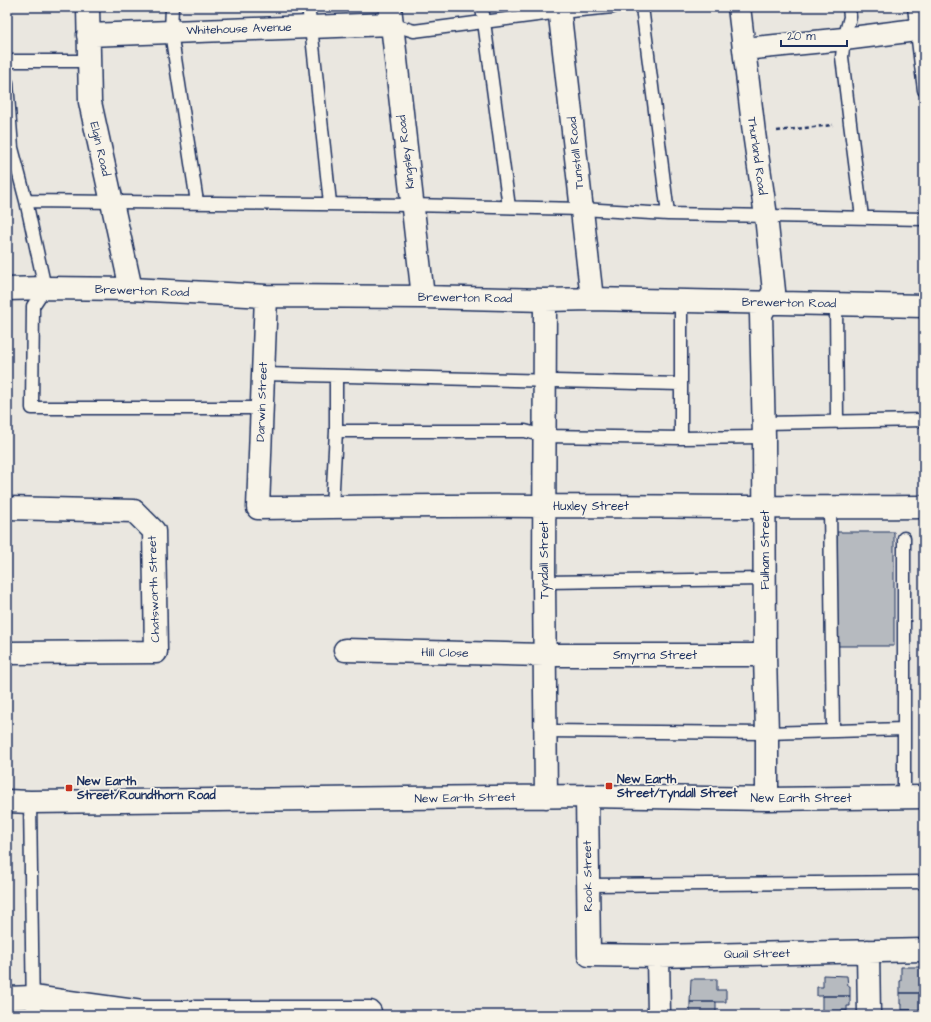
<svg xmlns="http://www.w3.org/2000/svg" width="931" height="1022" viewBox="0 0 931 1022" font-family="'Architects Daughter',sans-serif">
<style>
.building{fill:#b6babf;stroke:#1b2f5e}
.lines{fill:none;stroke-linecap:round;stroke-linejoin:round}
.service-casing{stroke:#1b2f5e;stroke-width:15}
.minor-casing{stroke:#1b2f5e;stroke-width:25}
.path{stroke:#1b2f5e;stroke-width:2.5;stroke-dasharray:4 3;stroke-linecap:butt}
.service{stroke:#f7f3e8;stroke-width:12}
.minor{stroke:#f7f3e8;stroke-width:22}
.poi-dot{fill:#c8321e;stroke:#f7f3e8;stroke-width:1.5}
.labels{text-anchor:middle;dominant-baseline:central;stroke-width:3.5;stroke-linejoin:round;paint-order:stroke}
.street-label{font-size:12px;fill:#1b2f5e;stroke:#f7f3e8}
.poi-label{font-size:12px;font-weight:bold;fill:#1b2f5e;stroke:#f7f3e8;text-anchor:start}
</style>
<rect width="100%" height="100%" fill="#eae7e0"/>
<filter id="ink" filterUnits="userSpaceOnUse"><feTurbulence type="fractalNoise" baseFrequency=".025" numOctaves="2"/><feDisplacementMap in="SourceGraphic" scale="8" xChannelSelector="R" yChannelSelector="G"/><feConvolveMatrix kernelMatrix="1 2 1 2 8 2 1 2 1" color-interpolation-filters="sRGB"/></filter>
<g filter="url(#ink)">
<path class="building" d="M837,532h57v114h-58z
M901,967h23v26h-24v-12h1z
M823,975l24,1 1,10h2v10h-33v-9h6z
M691,979h26v11h9v12h-36z
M900,993h24v17h-22v-6h-2z
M822,996h28v10h-3v5h-25z
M690,1002h26v13h-24v-2h-2z
M902,1010h22v5h-22z
M822,1011h25v4h-25z"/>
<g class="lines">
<defs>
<path id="service" d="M172,7l-1,25 26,170
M308,7l3,20 19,176
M482,7l27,200
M642,7l26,207
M849,7l1,10 -6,22 -2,18 8,66 12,94
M914,7l10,83
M391,24l23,7 146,-19 53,-5
M7,61h81
M7,83l5,65 14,53 19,87 -12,18 -1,102h230
M26,201l386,4 170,4 86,5 256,5
M836,304l1,118
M263,374l417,10
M764,423l160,-3
M336,431h189l19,5 137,2 83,-1
M681,438v-137
M332,507l4,-76v-55
M830,508l3,223
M904,538v259
M544,582l221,-3
M545,731l222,2 137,-4
M30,802l3,213
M588,885l336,-3"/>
<path id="minor" d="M88,7l2,95 41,187
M390,7l33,290
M559,7l33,292
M739,7l15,126 12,83 8,75 -13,23 3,123 1,218 2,78v66
M88,35l303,-11
M744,49l100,-10 80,-10
M7,289l38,-1 86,1 135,7 157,1 122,3 47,-1 332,7
M266,296l-8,212c96,-1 192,-3 288,-2 126,0 252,2 378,1
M545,300l-1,282 2,215
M7,508l127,3 20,20 2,121 -149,1
M345,650l199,5h221
M587,796l2,159 69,1 266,-6
M7,801l23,1 557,-6 180,3 157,-2
M868,951l1,64
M658,956l1,59
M7,998l26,-1 109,15h228"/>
</defs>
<use href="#service" class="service-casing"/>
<use href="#minor" class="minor-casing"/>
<path class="path" d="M777,131l56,-6"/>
<use href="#service" class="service"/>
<use href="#minor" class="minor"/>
</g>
</g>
<g class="poi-dot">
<rect x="605" y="782" width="8" height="8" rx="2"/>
<rect x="65" y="784" width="8" height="8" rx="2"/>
</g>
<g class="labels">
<g class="street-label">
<text transform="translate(239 29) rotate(-2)">Whitehouse Avenue</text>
<text transform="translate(100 149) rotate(77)">Elgin Road</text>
<text transform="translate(406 152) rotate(-97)">Kingsley Road</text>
<text transform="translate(576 153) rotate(-96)">Tunstall Road</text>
<text transform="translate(757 156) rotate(82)">Thurland Road</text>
<text transform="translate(142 291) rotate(2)">Brewerton Road</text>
<text transform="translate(465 298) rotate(1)">Brewerton Road</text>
<text transform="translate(789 303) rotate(1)">Brewerton Road</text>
<text transform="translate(262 402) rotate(-88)">Darwin Street</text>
<text x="591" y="506">Huxley Street</text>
<text transform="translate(765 550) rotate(-90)">Fulham Street</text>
<text transform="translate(544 560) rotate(-90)">Tyndall Street</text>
<text transform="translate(154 589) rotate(-92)">Chatsworth Street</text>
<text transform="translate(445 653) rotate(1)">Hill Close</text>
<text x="655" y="655">Smyrna Street</text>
<text transform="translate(465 798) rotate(-1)">New Earth Street</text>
<text x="801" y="798">New Earth Street</text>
<text transform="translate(588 876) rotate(-91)">Rook Street</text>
<text transform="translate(757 954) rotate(-1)">Quail Street</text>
</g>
<g class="poi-label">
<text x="617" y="779">New Earth<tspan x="617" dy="14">Street/Tyndall Street</tspan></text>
<text x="77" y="781">New Earth<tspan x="77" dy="14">Street/Roundthorn Road</tspan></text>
</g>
</g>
<rect width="931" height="1022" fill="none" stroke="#f7f3e8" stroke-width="24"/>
<rect x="12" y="12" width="907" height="998" fill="none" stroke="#1b2f5e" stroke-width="1.5" filter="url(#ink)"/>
<path d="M781 40v6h66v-6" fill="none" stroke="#1b2f5e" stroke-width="2"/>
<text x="787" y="40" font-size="12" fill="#1b2f5e" stroke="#f7f3e8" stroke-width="3" paint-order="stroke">20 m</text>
</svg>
